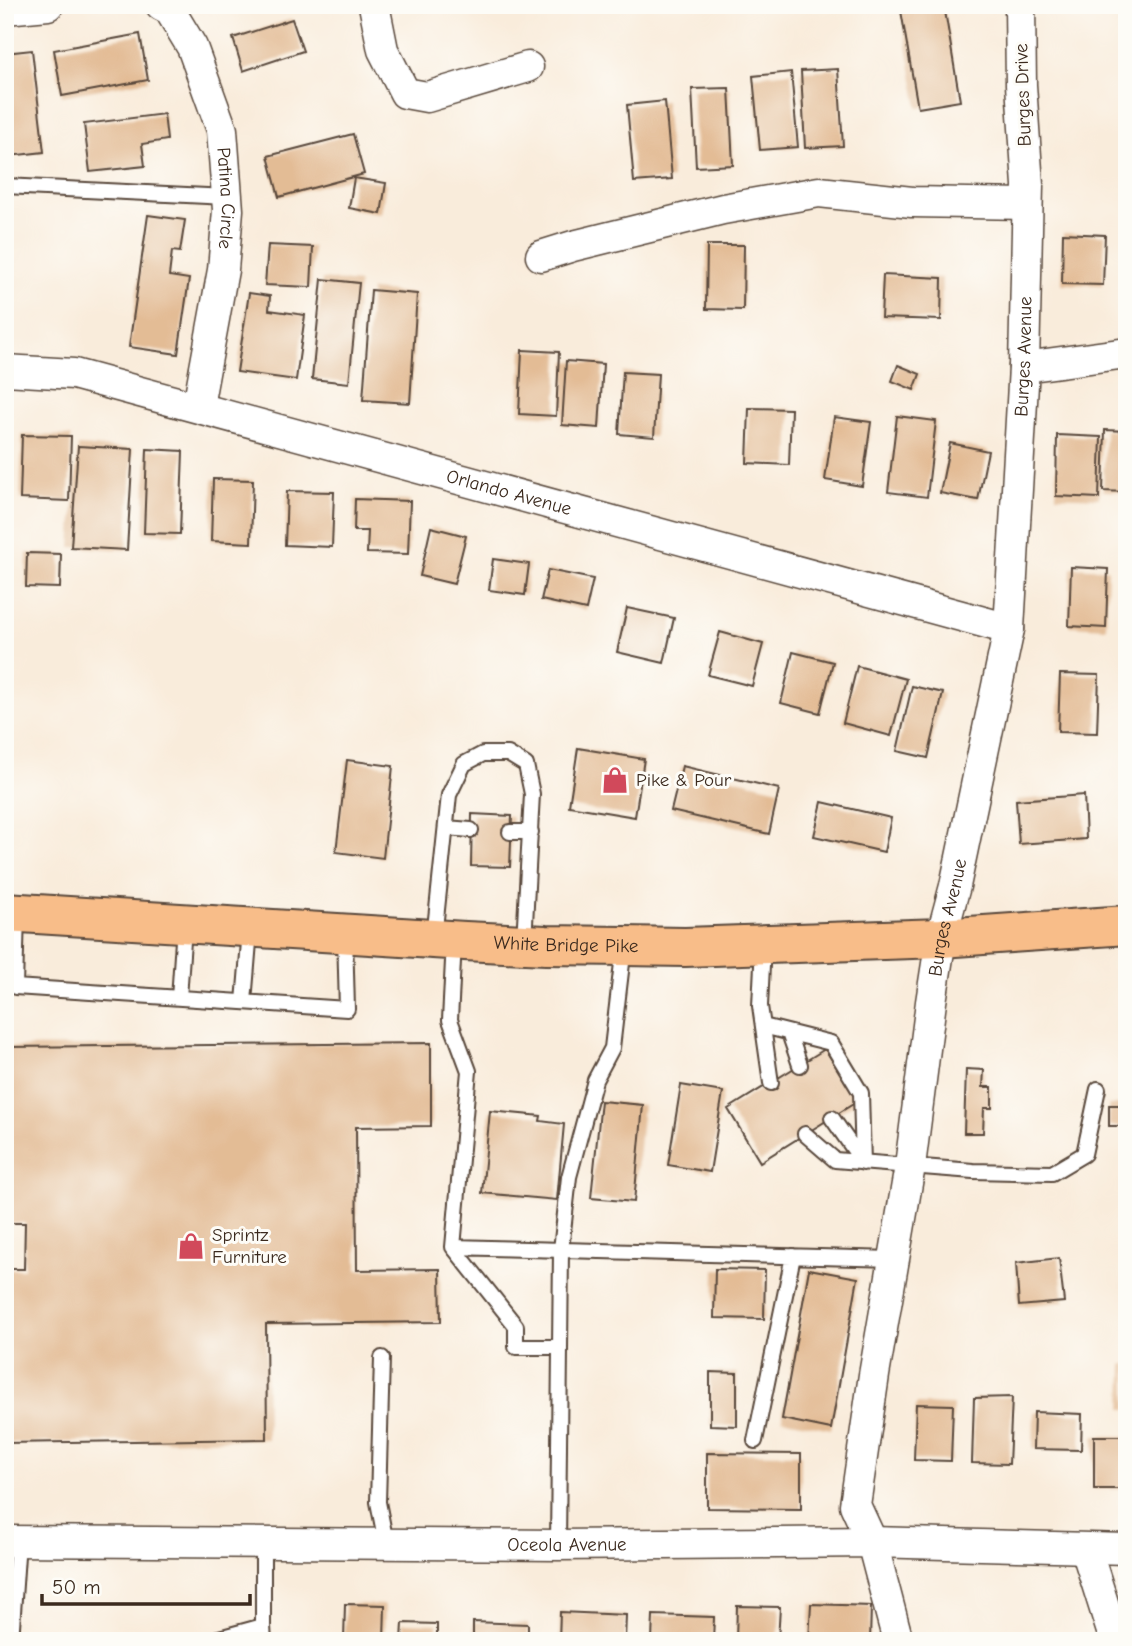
<svg xmlns="http://www.w3.org/2000/svg" width="1132" height="1646" viewBox="0 0 1132 1646" font-family="'Comic Neue',sans-serif">
<style>
.building{fill:#e3bc95}
.lines{fill:none;stroke-linecap:round;stroke-linejoin:round}
.lane-casing{stroke:#58473a;stroke-width:18}
.street-casing{stroke:#58473a;stroke-width:33}
.primary-casing{stroke:#58473a;stroke-width:42}
.lane{stroke:#fff;stroke-width:14}
.street{stroke:#fff;stroke-width:30}
.primary{stroke:#f8bd89;stroke-width:38}
.labels{text-anchor:middle;dominant-baseline:central;stroke-width:6;stroke-linejoin:round;paint-order:stroke}
.street-label{font-size:19px;fill:#3b2a1e;stroke:#fdfcf7}
.poi-label{font-size:19px;fill:#3b2a1e;stroke:#fdfcf7;text-anchor:start}
</style>
<rect width="100%" height="100%" fill="#fdfcf7"/>
<filter id="ink" filterUnits="userSpaceOnUse"><feTurbulence type="fractalNoise" baseFrequency=".0143" numOctaves="2"/><feDisplacementMap in="SourceGraphic" scale="14" xChannelSelector="R" yChannelSelector="G"/><feConvolveMatrix kernelMatrix="1 2 1 2 8 2 1 2 1" color-interpolation-filters="sRGB"/></filter>
<filter id="wash" filterUnits="userSpaceOnUse"><feTurbulence type="fractalNoise" baseFrequency=".00686" numOctaves="4" result="noise"/><feDisplacementMap in="SourceGraphic" scale="28" xChannelSelector="R" yChannelSelector="G"/><feGaussianBlur stdDeviation="1.57" result="paint"/><feColorMatrix in="noise" values="0 0 0 0 0 0 0 0 0 0 0 0 0 0 0 0 0 1.4 0 .05"/><feComposite in="paint" operator="in"/></filter>
<g filter="url(#wash)">
<rect width="100%" height="100%" fill="#f9ecdb"/>
<g id="blocks">
<path class="building" d="M900,5h44l16,96 -42,7z
M292,19l11,32 -60,20 -10,-33z
M140,34l8,46 -86,16 -8,-46z
M32,50l12,102 -35,4 -4,-32v-71z
M838,69l5,77 -38,2 -4,-77z
M791,72l7,75 -38,3 -7,-74z
M729,88l4,77 -37,2 -4,-78z
M665,101l7,78 -38,3 -7,-77z
M164,114l3,26 -25,4 3,22 -55,6 -6,-48z
M353,134l11,40 -85,23 -11,-41z
M354,178l32,5 -5,31 -32,-6z
M148,215l37,5 -5,32 -8,-1 -3,25 20,3 -11,75 -49,-7z
M1063,233l42,2 -2,50 -41,-1z
M268,245l45,2 -2,40 -46,-2z
M707,245h37l-1,65 -37,-1z
M883,275l59,3 -1,42 -60,-2z
M322,279l37,4 -10,100 -37,-4z
M371,290l46,4 -7,109 -47,-3z
M249,293l21,3 -1,14 36,5 -9,65 -59,-8z
M522,350l37,2 -3,64 -37,-2z
M566,361l37,3 -4,64 -37,-3z
M898,365l22,9 -6,16 -22,-9z
M623,372l35,2 -4,63 -35,-3z
M749,408l42,1 -2,56 -42,-2z
M897,416l39,5 -9,76 -39,-5z
M834,417l37,5 -9,64 -37,-6z
M1105,430l22,1v61l-24,-1z
M22,435l49,1 -2,65 -49,-2z
M1057,435l44,2 -2,61 -43,-2z
M950,443l38,8 -10,49 -38,-7z
M78,446l55,3 -6,101 -56,-3z
M147,449l36,2 -3,83 -36,-1z
M213,479l40,1 -2,63 -40,-2z
M287,491l47,1 -2,55 -47,-2z
M355,499l55,2 -2,53 -41,-1 1,-22h-14z
M431,527l35,9 -12,48 -34,-8z
M27,553l34,1 -1,34 -34,-1z
M493,559l36,5 -4,31 -36,-5z
M1071,567l37,2 -2,59 -37,-2z
M548,570l45,9 -7,31 -45,-10z
M627,608l47,10 -10,45 -47,-11z
M720,632l43,12 -11,42 -44,-11z
M793,652l40,10 -13,51 -39,-10z
M857,666l49,13 -15,57 -48,-13z
M1060,674l39,1 -2,58 -39,-1z
M912,686l31,7 -15,65 -31,-7z
M578,748l66,11 -9,58 -66,-11z
M347,760l46,6 -10,92 -47,-6z
M682,766l97,23 -10,45 -98,-23z
M1084,795l2,44 -67,5 -3,-44z
M822,802l69,16 -7,34 -70,-16z
M472,814l40,2 -2,51 -39,-1z
M431,1043v83l-75,1 1,143 83,-1 1,53 -175,2 1,115 -262,4v-174h19l1,-46h-20v-176z
M825,1049l33,52 -98,61 -32,-53z
M966,1069l18,1 -1,17h9v21h-8l-1,25h-19z
M681,1085l42,7 -13,80 -42,-7z
M601,1101l42,4 -9,97 -43,-4z
M1109,1105h18v21h-18z
M490,1111l51,5 -1,5 24,3 -7,76 -75,-7z
M1059,1258l5,44 -45,4 -3,-43z
M715,1269l50,1 -1,49 -50,-1z
M809,1269l49,9 -27,151 -49,-10z
M1123,1364h4v45h-5z
M710,1372l27,1v53l-27,-1z
M1012,1397l-3,67 -37,-1 2,-65z
M916,1404l37,1 -2,56 -37,-1z
M1034,1412l48,2 -1,36 -48,-1z
M1094,1436h33v53h-33z
M707,1453l94,1v55l-94,-1z
M345,1604l40,1 -1,36h-40z
M811,1604l60,2 -1,35h-61z
M737,1606l43,1 -2,34h-42z
M560,1612l66,3 -1,26h-66z
M653,1615l61,2 -1,24h-61z
M473,1622l55,2v17h-55z
M403,1623l34,1v17h-35z"/>
</g>
</g>
<g filter="url(#ink)">
<use href="#blocks" fill-opacity="0" stroke="#58473a" stroke-width="2"/>
<g class="lines">
<defs>
<path id="lane" d="M5,186l222,11
M446,828l25,2
M510,832h21
M17,913l-2,74 332,22 -2,-75
M434,938l15,-143 15,-31 19,-10h25l18,11 6,29 -8,148
M454,941l-4,79 19,51 -16,176 63,79v21h44
M763,945l-3,61 11,77
M179,998l5,-72
M244,1002l6,-72
M763,1026l68,17 30,50 2,70
M789,1033l11,32
M832,1118l30,43
M805,1134l30,26 75,6 63,5 79,2 32,-19 14,-65
M453,1247l441,12
M382,1358l-4,144 8,41
M755,1441l38,-185
M558,1545l3,-295 8,-73 26,-97 17,-32 12,-102
M263,1626l1,15
M11,1641l7,-100
M208,1641l55,-15v-83"/>
<g id="street">
<path id="s1" d="M161,5l8,4 23,38 30,83 6,80 -5,60 -25,136"/>
<path d="M374,5l9,45 22,43 22,4 101,-30"/>
<path d="M5,9l43,-4"/>
<path d="M541,256l32,-10 150,-37 96,-17 93,10 114,2"/>
<path d="M1024,367l103,-14"/>
<path id="s2" d="M5,370l69,4 935,255"/>
<path id="s3" d="M5,1541l553,4 314,-3 255,7"/>
<path d="M1086,1549l29,92"/>
<path id="s4" d="M898,1641l-26,-99 -17,-37 19,-130 36,-209 21,-164 10,-64 14,-52 54,-257 15,-262 4,-182 -7,-100 -1,-80"/>
</g>
<g id="primary">
<path id="s5" d="M5,912l460,29 81,4 78,1 61,1 256,-9 186,-13"/>
</g>
</defs>
<use href="#lane" class="lane-casing"/>
<use href="#street" class="street-casing"/>
<use href="#primary" class="primary-casing"/>
<use href="#lane" class="lane"/>
<use href="#street" class="street"/>
<use href="#primary" class="primary"/>
</g>
</g>
<defs>
<symbol id="shop-bare" viewBox="-9 -9 18 18"><path d="M-5-2.5h2.3a2.7 3.5 0 0 1 5.4 0H5L5.5 6h-11ZM-1.5-2.5h3a1.5 2.3 0 0 0-3 0Z" fill="#d1495b" stroke="#fdfcf7" stroke-width="2.5" paint-order="stroke"/></symbol>
</defs>
<g fill-rule="evenodd">
<use href="#shop-bare" x="596" y="761" width="38" height="38"/>
<use href="#shop-bare" x="172" y="1227" width="38" height="38"/>
</g>
<g class="labels">
<g class="street-label">
<text transform="translate(1023 95) rotate(-92)">Burges Drive</text>
<text stroke="none"><textPath href="#s1" startOffset="210">Patina Circle</textPath></text>
<text stroke="none"><textPath href="#s4" startOffset="1306">Burges Avenue</textPath></text>
<text stroke="none"><textPath href="#s2" startOffset="520">Orlando Avenue</textPath></text>
<text stroke="none"><textPath href="#s4" startOffset="738">Burges Avenue</textPath></text>
<text stroke="none"><textPath href="#s5" startOffset="562">White Bridge Pike</textPath></text>
<text stroke="none"><textPath href="#s3" startOffset="562">Oceola Avenue</textPath></text>
</g>
<g class="poi-label">
<text x="636" y="780">Pike &amp; Pour</text>
<text x="212" y="1235">Sprintz<tspan x="212" dy="22">Furniture</tspan></text>
</g>
</g>
<rect width="1132" height="1646" fill="none" stroke="#fdfcf7" stroke-width="28"/>
<path d="M42 1594v10h208v-10" fill="none" stroke="#3b2a1e" stroke-width="3.5"/>
<text x="52" y="1594" font-size="21" fill="#3b2a1e" stroke="#fdfcf7" stroke-width="5" paint-order="stroke">50 m</text>
</svg>
